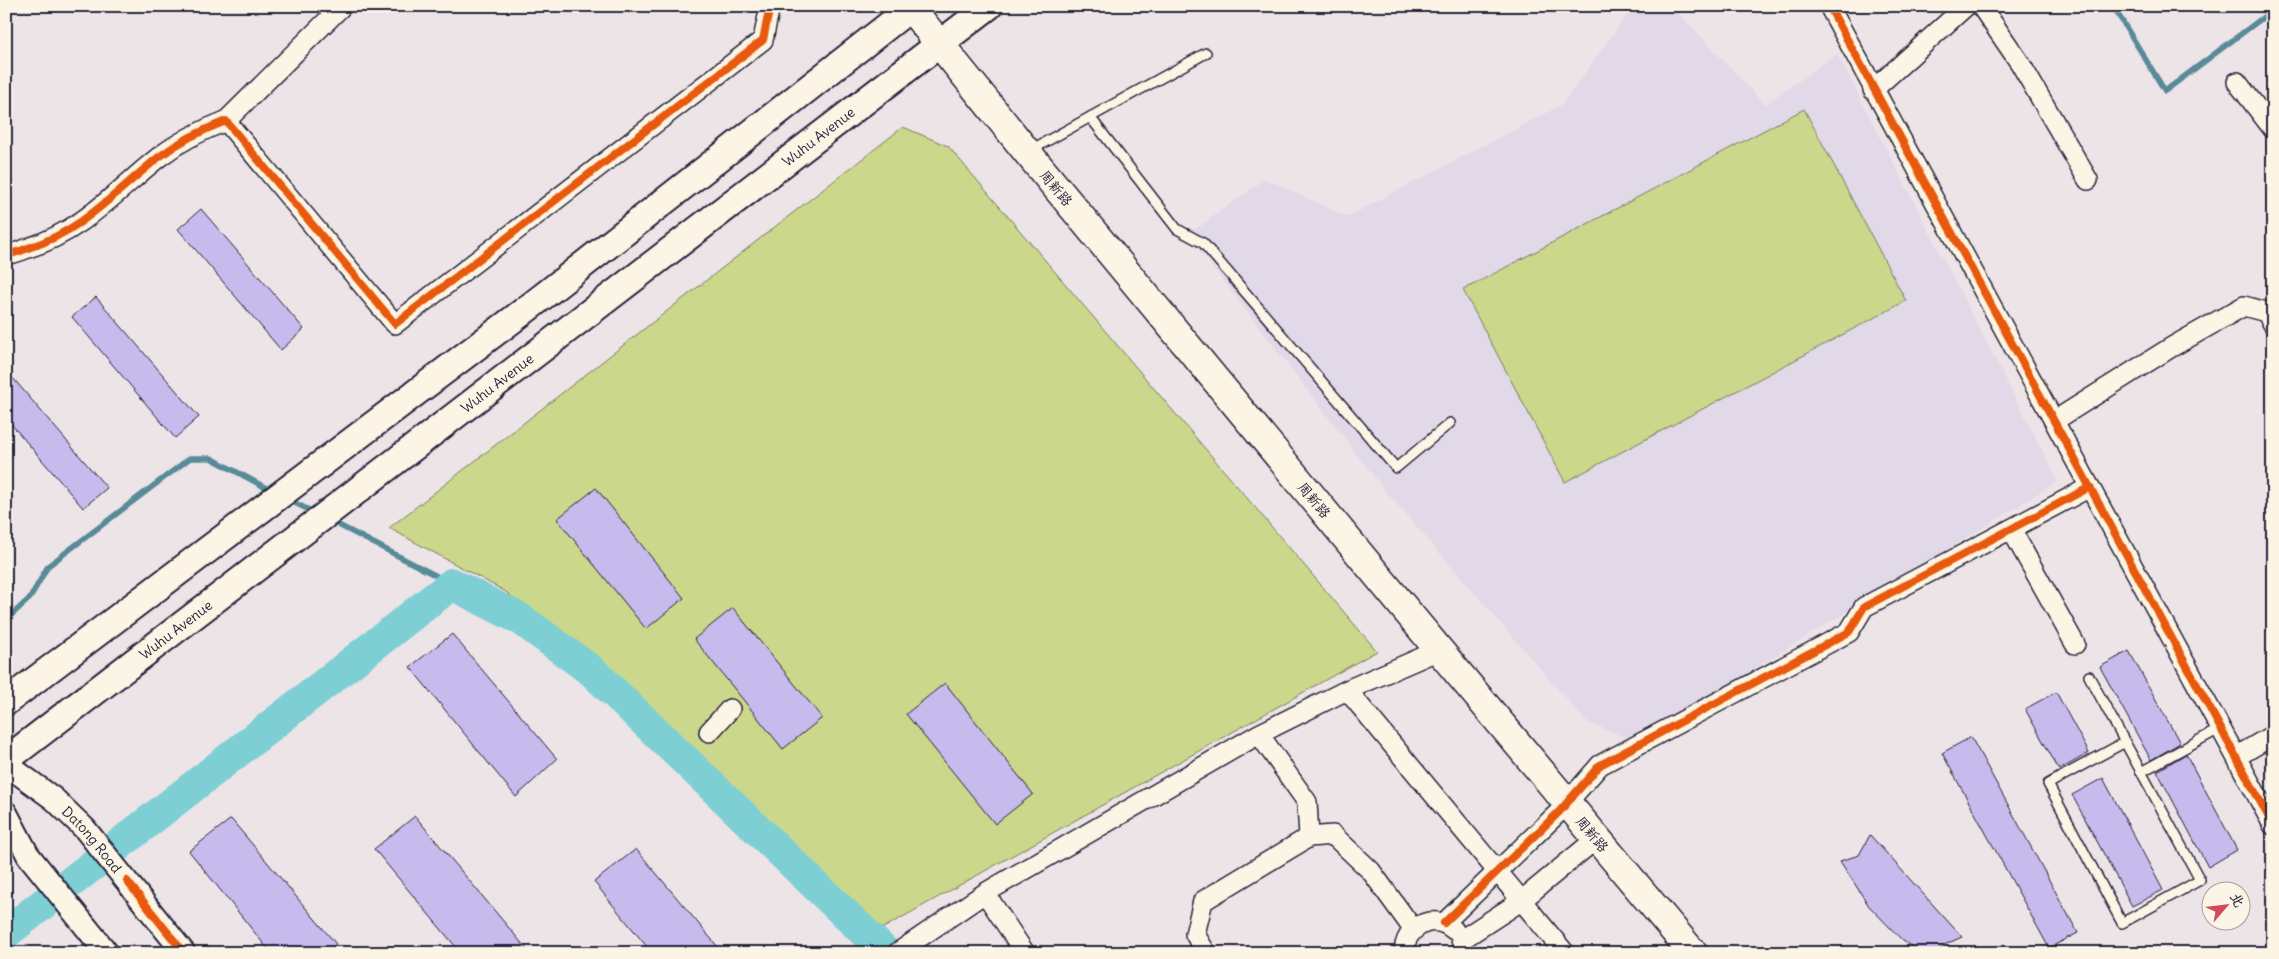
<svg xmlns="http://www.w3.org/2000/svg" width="2279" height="959" viewBox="0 0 2279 959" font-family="Delius,'LXGW WenKai TC',sans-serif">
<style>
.built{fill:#e1d8e8}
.green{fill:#cbd78b;stroke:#767c63}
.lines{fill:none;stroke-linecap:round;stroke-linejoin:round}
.stream{stroke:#598a97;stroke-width:5.5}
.river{stroke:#7ecfd4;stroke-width:32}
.building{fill:#c6bbec;stroke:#22223b}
.service-casing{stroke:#22223b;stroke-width:12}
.minor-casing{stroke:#22223b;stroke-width:22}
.tertiary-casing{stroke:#22223b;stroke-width:26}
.secondary-casing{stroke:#22223b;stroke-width:30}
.primary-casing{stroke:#22223b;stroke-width:31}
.service{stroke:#fcf5e5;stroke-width:9}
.minor{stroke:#fcf5e5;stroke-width:19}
.tertiary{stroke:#fcf5e5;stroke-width:22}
.secondary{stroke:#fcf5e5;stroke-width:26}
.primary{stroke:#fcf5e5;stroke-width:28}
.cycleway-casing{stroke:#fcf5e5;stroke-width:11}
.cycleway{stroke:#e8590c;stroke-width:8}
.labels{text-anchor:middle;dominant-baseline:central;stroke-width:5;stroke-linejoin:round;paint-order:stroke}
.street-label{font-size:14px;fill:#22223b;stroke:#fcf5e5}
</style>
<rect width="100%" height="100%" fill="#ece4e7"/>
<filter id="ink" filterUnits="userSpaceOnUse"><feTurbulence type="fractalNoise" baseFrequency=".02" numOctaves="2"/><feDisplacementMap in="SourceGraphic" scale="10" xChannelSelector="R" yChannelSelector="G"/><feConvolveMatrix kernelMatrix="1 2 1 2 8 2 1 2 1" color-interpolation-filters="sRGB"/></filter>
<g filter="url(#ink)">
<path class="built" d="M1634,6h38l93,99 72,-51 221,427 -422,261 -50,-21 -202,-232 -196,-254 77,-56 82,38 215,-112z"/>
<path class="green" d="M1804,109l102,192 -341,181 -102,-192z
M903,127l45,19 429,505 -508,285 -363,-344 -117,-64z"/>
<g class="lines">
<path class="stream" d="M2113,6l52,85 108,-81
M287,499l30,15
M329,520l123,64
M6,620l24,-22 18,-32 142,-108h21l61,33"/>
<path class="river" d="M6,933l446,-349 70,36 71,52 293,281"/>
</g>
<path class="building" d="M201,209l103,120 -23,21 -103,-121z
M96,297l103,120 -24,21 -103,-121z
M6,370l101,118 -24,20 -77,-90z
M596,488l88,110 -38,31 -89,-110z
M733,608l89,110 -39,31 -89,-110z
M452,634l105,125 -41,38 -106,-130z
M2129,651l51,92 -29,17 -51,-93z
M945,683l88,111 -38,30 -89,-110z
M2056,692l33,61 -30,17 -34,-61z
M1971,737l107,196 -29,15 -107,-195z
M2186,754l51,96 -29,17 -51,-96z
M2103,778l60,112 -31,16 -60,-111z
M415,816l115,137h-69l-87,-104z
M231,819l105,125 -9,9h-56l-82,-102z
M1870,835l92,102 -18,8 -4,8h-19l-18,-12 -34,-35 -29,-45 19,-6z
M636,849l87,104h-71l-58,-71z"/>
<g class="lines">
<defs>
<path id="service" d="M1090,117l87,112 26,14 193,225 54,-45
M1029,151l177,-98
M2089,676l111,204 -78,43 -74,-139 77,-42
M2141,772l80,-44"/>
<path id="minor" d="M1829,6l444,819
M1981,6l39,57 68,117
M2237,82l36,47
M1873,90l93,-84
M226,121l116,-115
M6,254c8,0 15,-3 22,-6 55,-17 88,-57 131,-91 21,-16 43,-27 67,-36l169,203 368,-284 7,-34
M2054,421l116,-73 74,-42 22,6 7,12
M2011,529l64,115
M1347,690l218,263
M709,732l21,-23
M2236,757l37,-22
M1309,837l24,-2 38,36 42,58
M1444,923l115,-111 41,-47 249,-133 15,-25 226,-120
M1461,940l60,-39 75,-62
M897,953l88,-60
M1025,953l-40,-60 274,-159 88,-44 92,-40
M1206,953l-11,-19 8,-33 106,-64 -2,-35 -48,-68
M1404,953c0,-26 29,-42 50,-23"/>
<g id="tertiary">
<path id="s1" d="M6,764l48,35 31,30 99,124"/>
<path d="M6,813l22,42 79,98"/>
</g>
<g id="secondary">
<path d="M6,702l526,-397 381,-299"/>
<path id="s2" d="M6,760l983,-754"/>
</g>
<path id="primary" d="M909,6l118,146 412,498 254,303"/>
</defs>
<use href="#service" class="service-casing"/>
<use href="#minor" class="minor-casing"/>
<use href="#tertiary" class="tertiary-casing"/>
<use href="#secondary" class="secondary-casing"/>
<use href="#primary" class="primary-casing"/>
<use href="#service" class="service"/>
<use href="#minor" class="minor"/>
<use href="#tertiary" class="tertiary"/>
<use href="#secondary" class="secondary"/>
<use href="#primary" class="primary"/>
<defs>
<path id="cycleway" d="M1829,6l444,819
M6,254c8,0 15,-3 22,-6 55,-17 88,-57 131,-91 21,-16 43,-27 67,-36l169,203 368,-284 7,-34
M127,881l57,72
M1444,923l115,-111 41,-47 249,-133 15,-25 226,-120"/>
</defs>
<use href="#cycleway" class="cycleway-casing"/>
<use href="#cycleway" class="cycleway"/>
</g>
</g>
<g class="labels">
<g class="street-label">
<text stroke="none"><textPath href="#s2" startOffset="1024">Wuhu Avenue</textPath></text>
<text transform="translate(1056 188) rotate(50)">周新路</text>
<text stroke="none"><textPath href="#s2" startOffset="619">Wuhu Avenue</textPath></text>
<text transform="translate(1314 500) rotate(50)">周新路</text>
<text stroke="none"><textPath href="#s2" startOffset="214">Wuhu Avenue</textPath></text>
<text transform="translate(1592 834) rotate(50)">周新路</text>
<text stroke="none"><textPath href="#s1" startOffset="115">Datong Road</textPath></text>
</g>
</g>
<rect width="2279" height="959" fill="none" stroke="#fcf5e5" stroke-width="25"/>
<rect x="12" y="12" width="2254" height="934" fill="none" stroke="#22223b" stroke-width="2" filter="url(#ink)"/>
<g transform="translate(2226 906) rotate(62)"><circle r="24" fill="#fcf5e5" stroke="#a5a1a1"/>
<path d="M0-4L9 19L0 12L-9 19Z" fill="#d1495b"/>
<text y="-8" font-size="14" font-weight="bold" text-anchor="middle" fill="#22223b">北</text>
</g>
</svg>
